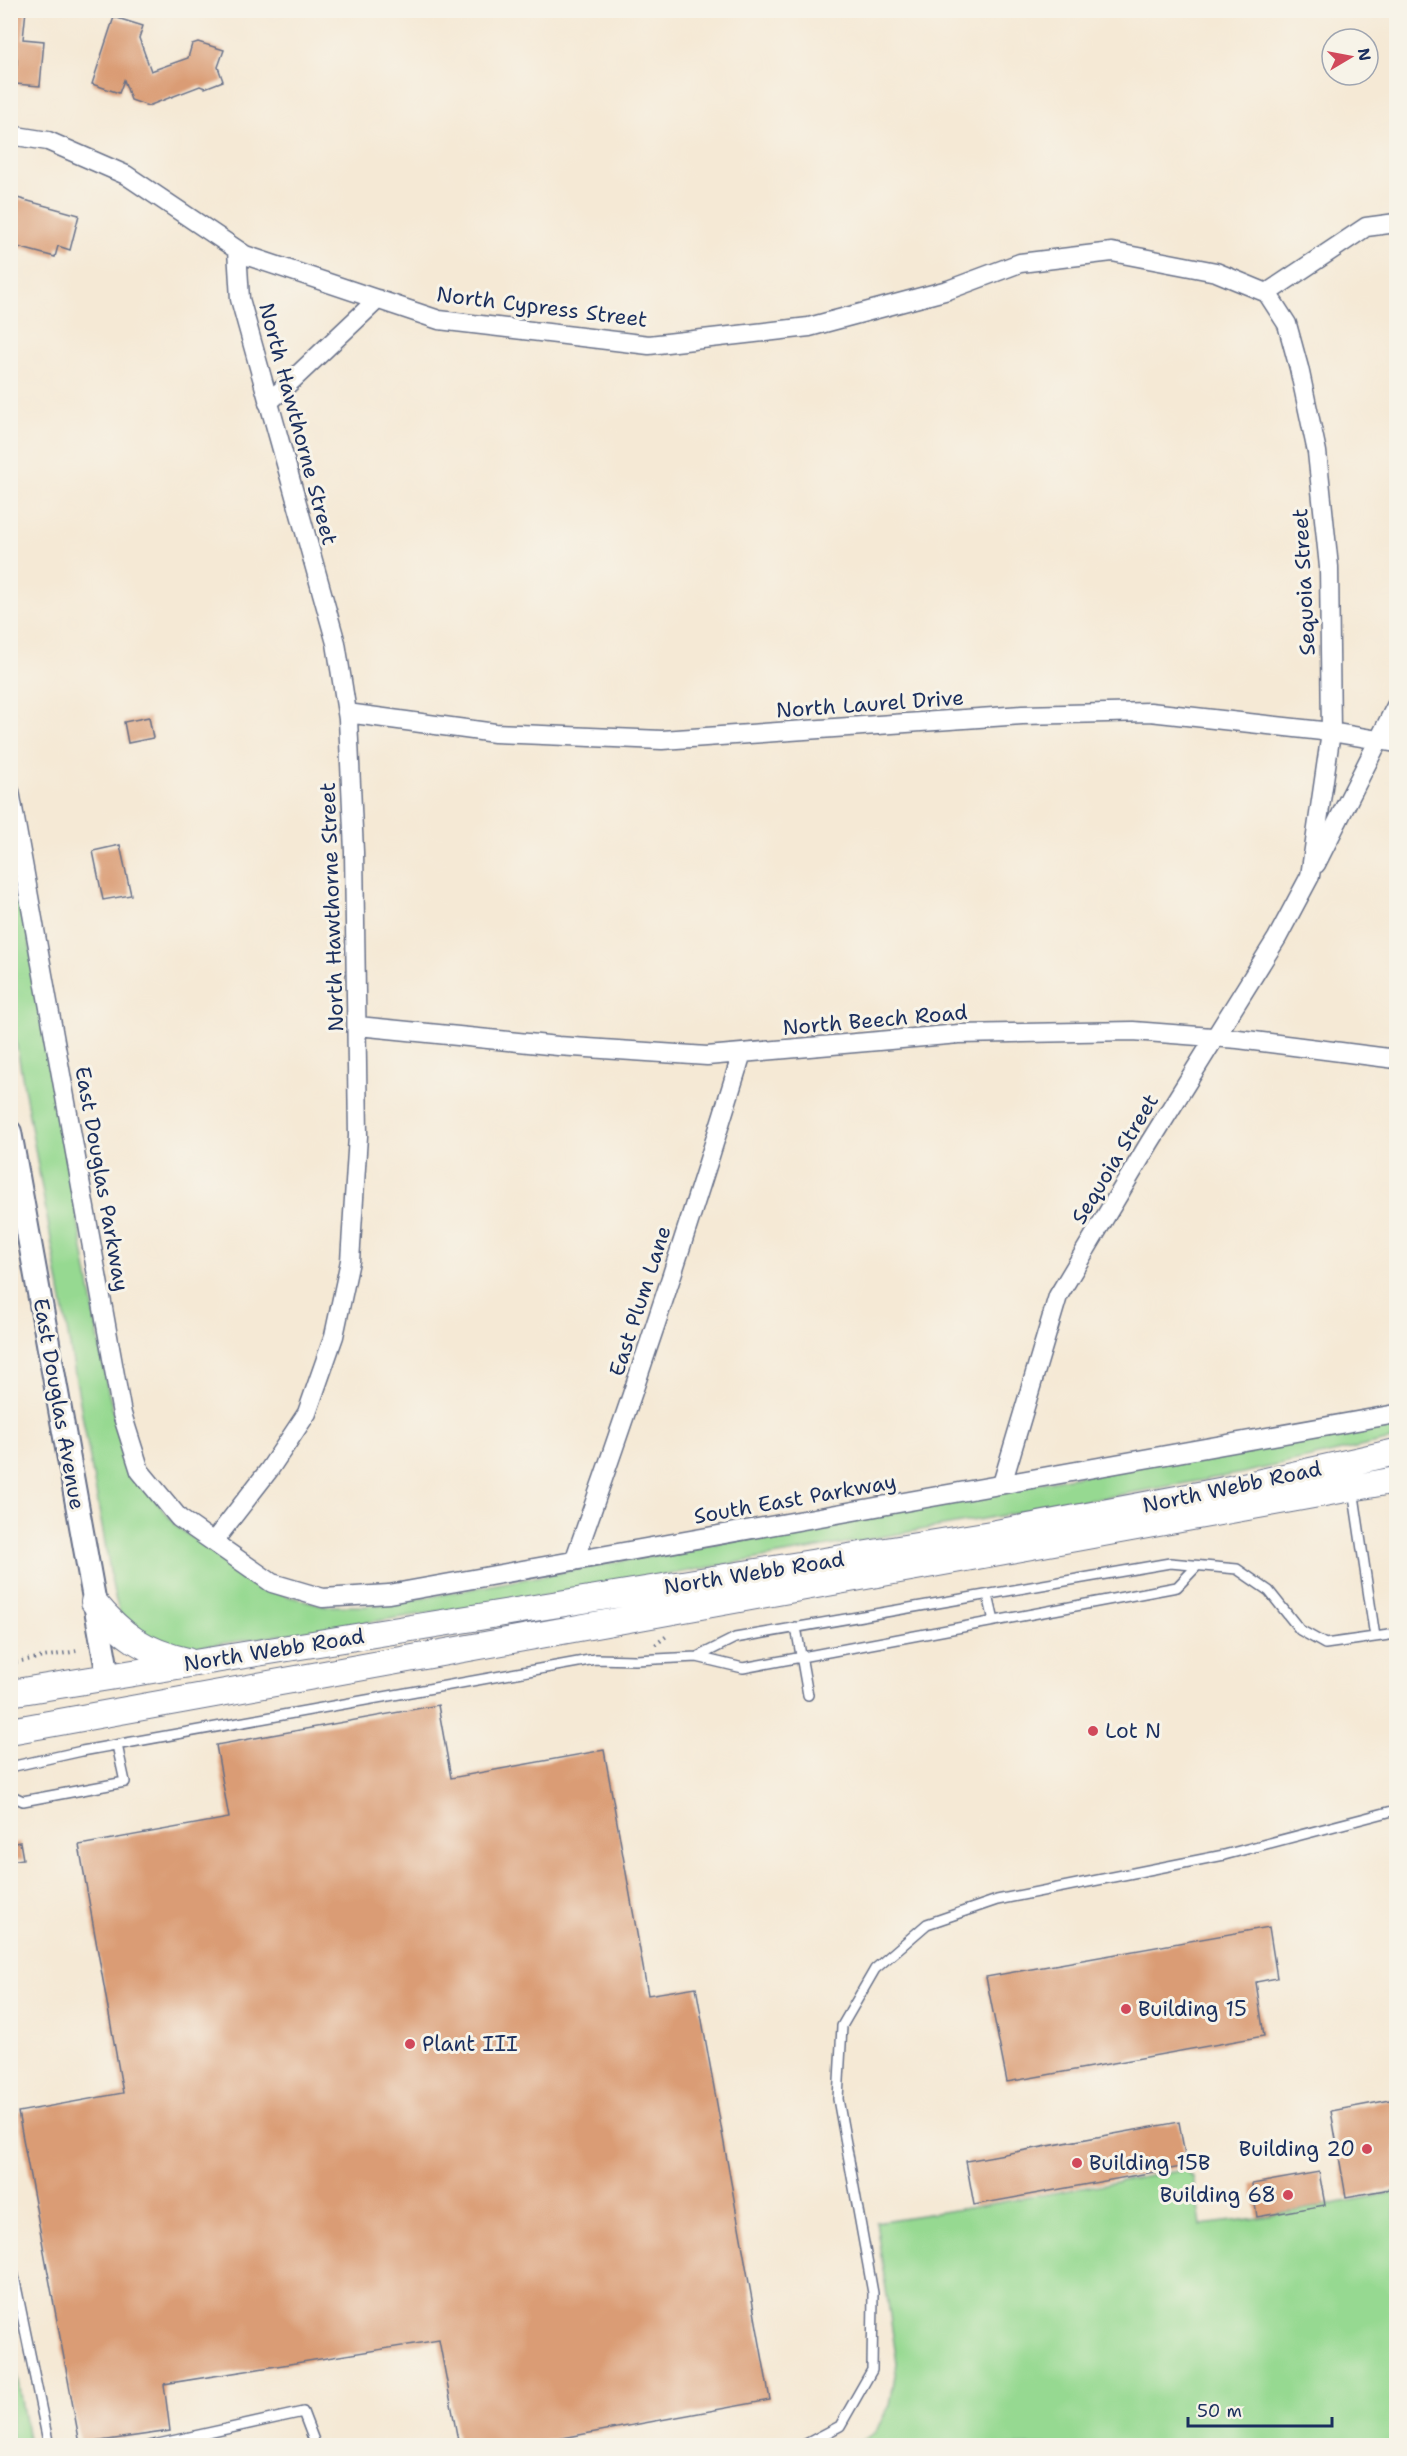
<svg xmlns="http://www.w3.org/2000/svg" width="1407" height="2456" viewBox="0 0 1407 2456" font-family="'Shantell Sans',sans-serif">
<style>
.green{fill:#96d991;stroke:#588478;stroke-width:1.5}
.building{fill:#da9c75}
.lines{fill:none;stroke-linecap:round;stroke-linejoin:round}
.service-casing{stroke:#677088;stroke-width:12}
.minor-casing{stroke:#677088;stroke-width:21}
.tertiary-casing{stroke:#677088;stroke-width:26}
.secondary-casing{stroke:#677088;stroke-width:28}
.path{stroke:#677088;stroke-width:4;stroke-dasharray:1.5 4.5;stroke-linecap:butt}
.service{stroke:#fff;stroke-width:9}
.minor{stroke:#fff;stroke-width:18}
.tertiary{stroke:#fff;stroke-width:22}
.secondary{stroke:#fff;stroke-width:26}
.poi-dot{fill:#d1495b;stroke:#f7f3e8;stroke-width:2}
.labels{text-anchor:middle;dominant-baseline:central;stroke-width:6;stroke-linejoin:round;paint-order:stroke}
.street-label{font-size:21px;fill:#1b2f5e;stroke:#f7f3e8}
.poi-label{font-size:21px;fill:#1b2f5e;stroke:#f7f3e8;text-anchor:start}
</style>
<rect width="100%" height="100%" fill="#f7f3e8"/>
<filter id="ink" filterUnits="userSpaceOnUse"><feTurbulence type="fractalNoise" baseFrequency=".0167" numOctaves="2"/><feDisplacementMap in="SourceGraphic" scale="12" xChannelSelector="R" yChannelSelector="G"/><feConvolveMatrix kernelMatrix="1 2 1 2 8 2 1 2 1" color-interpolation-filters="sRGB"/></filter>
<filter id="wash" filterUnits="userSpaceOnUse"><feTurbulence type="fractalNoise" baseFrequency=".008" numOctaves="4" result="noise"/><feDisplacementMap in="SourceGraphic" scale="24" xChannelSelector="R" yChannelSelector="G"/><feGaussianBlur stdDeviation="1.35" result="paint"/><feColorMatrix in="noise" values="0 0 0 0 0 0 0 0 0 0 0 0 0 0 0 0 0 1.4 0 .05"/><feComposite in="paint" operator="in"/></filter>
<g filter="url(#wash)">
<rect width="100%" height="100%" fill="#f5e9d5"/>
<path class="green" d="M10,831l97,555 15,60 26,44 28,36 75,54 36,16 41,10h38l35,-4 995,-185v22l-153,34 -690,122 -361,53h-28l-44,-34 -6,-20 -103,-580z
M1184,2170l9,7 8,48 57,-7 138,-26v253l-542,1 21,-14 15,-27 7,-42 -21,-141 98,-15z
M10,2342h1l18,103h-18z"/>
<g id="blocks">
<path class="building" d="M10,10h16l-3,29 21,2 -4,45 -25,-2 2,-24h-7z
M114,17l29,9 -4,12 12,33 37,-13 4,-14 6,-2 26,8 -6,17 5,14 -18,7 -5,-2 -52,20 -17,-6 -7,-20 -5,13 -27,-9z
M10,196l69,19 -9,35 -12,-4 -3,11 -45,-12z
M149,717l4,21 -25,5 -4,-21z
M120,845l11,50 -28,5 -10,-49z
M438,1705l13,73 153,-28 44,245 48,-8 74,413 -251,46h-60l-20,-106 -275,44 6,47 -90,13 -62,-332 105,-19 -44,-248 150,-27 -13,-73z
M20,1842l3,17 -13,2v-17z
M1269,1927l8,51 -21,4 8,54 -257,46 -21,-105z
M1396,2099v89l-50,9 -15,-86z
M1179,2122l8,44 -213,39 -8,-44z
M1319,2172l6,33 -68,12 -5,-33z"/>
</g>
</g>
<g filter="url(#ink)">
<use href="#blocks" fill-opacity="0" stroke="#677088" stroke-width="1.5"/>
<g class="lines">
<defs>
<path id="service" d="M1353,1489l22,148
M1197,1566l-20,21 -434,81 -46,-11 38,-19 435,-75 67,6 32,22 31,39 25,14 71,-10
M988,1595l6,26
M796,1627l12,68
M10,1767l72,-16 513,-92 40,1 62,-3
M10,1795l13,6 102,-19 -8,-37
M10,2257l39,189
M149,2446l154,-34 13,34
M802,2446l38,-20 32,-56 1,-77 -35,-194 4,-73 33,-57 52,-45 70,-24 227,-45 172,-45"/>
<path id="minor" d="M10,135l38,6 78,34 119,80 194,65 210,25 160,-18 139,-37 72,-27 92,-11 104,20 51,21
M1267,293l99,-66 30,-4
M268,403l110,-104
M347,713l148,20 167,7 360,-25 128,-3 181,20 65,11
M10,791l112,623 18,57 39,47 93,65 51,15 66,-4 1007,-180
M1316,864l80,-158
M358,1026l200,20 149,10 252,-22 174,-3 105,8 158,20
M1002,1484l56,-188 92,-154 127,-204 33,-62 21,-144 -2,-165 -12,-115 -18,-84 -12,-44 -20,-31
M214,1541l55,-71 38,-57 27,-77 16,-75 8,-125 -4,-284 -6,-133 -12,-76 -96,-344 -3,-49
M574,1561c60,-168 116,-337 168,-508"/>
<path id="tertiary" d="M10,1132l98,544"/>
<path id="secondary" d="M94,1602c28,34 50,49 93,59
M10,1693l981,-159 239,-45 166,-37
M10,1731l1386,-251"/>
</defs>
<use href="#service" class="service-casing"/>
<use href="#minor" class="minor-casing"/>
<use href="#tertiary" class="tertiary-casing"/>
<use href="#secondary" class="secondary-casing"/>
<path class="path" d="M655,1645l13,-10
M10,1663l67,-12"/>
<use href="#service" class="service"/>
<use href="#minor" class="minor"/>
<use href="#tertiary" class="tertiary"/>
<use href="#secondary" class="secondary"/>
</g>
</g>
<g class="poi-dot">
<circle cx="1093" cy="1731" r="6"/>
<circle cx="1126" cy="2009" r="6"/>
<circle cx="410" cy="2044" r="6"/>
<circle cx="1367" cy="2149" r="6"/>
<circle cx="1077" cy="2163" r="6"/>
<circle cx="1288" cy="2195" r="6"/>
</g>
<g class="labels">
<g class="street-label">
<text transform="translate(542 307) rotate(7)">North Cypress Street</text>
<text transform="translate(298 424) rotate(75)">North Hawthorne Street</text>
<text transform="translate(1304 582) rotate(-93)">Sequoia Street</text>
<text transform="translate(870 704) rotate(-4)">North Laurel Drive</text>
<text transform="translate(332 907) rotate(-92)">North Hawthorne Street</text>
<text transform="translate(875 1020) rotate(-5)">North Beech Road</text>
<text transform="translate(1115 1159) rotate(-59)">Sequoia Street</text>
<text transform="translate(102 1179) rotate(80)">East Douglas Parkway</text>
<text transform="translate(640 1301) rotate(-72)">East Plum Lane</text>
<text transform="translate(59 1404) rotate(80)">East Douglas Avenue</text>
<text transform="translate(1232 1487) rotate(-12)">North Webb Road</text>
<text transform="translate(795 1499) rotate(-10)">South East Parkway</text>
<text transform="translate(754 1573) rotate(-9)">North Webb Road</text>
<text transform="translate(274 1650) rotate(-9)">North Webb Road</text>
</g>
<g class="poi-label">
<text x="1105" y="1731">Lot N</text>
<text x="1138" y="2009">Building 15</text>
<text x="422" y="2044">Plant III</text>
<text x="1355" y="2149" text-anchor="end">Building 20</text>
<text x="1089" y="2163">Building 15B</text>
<text x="1276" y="2195" text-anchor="end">Building 68</text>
</g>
</g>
<rect width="1407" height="2456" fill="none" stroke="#f7f3e8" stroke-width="36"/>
<g transform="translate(1350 57) rotate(80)"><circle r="28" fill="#f7f3e8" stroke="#9fa5b1" stroke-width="1.5"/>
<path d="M0-4.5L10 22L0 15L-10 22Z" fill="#d1495b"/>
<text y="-9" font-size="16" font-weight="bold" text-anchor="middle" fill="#1b2f5e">N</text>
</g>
<path d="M1188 2417v9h144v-9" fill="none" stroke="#1b2f5e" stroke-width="3"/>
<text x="1197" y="2417" font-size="18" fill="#1b2f5e" stroke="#f7f3e8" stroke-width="4.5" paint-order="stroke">50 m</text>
</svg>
